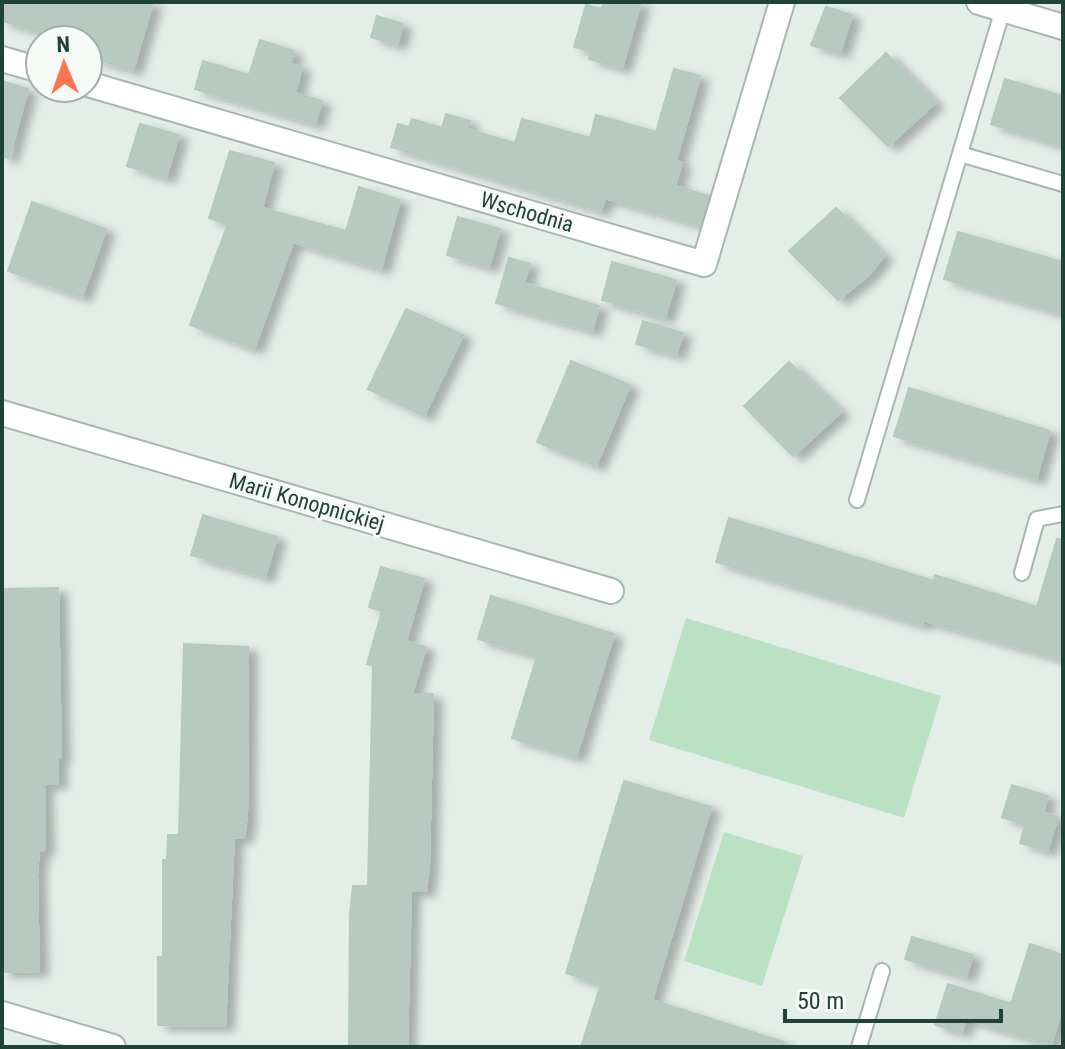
<svg xmlns="http://www.w3.org/2000/svg" width="1065" height="1049" viewBox="0 0 1065 1049" font-family="'Roboto Condensed',sans-serif">
<style>
.grass{fill:#bbe1c3}
.building{fill:#b8c9c2;stroke:#b5c9c0;stroke-width:2;filter:url(#shadow)}
.lines{fill:none;stroke-linecap:round;stroke-linejoin:round}
.service-casing{stroke:#a6b7b0;stroke-width:18}
.minor-casing{stroke:#a6b7b0;stroke-width:28}
.tertiary-casing{stroke:#a6b7b0;stroke-width:28}
.service{stroke:#fff;stroke-width:14}
.minor{stroke:#fff;stroke-width:24}
.tertiary{stroke:#fff;stroke-width:24}
.labels{text-anchor:middle;dominant-baseline:central;stroke-width:6;stroke-linejoin:round;paint-order:stroke}
.street-label{font-size:22px;fill:#214237;stroke:#f5faf7}
</style>
<defs>
<filter id="shadow"><feDropShadow dx="9" dy="5" stdDeviation="4" flood-color="#0004"/></filter>
</defs>
<rect width="100%" height="100%" fill="#e4eee9"/>
<path class="grass" d="M686,618l255,78 -37,122 -255,-78z
M724,832l79,24 -41,130 -78,-25z"/>
<path class="building" d="M2,2h151l-20,68 -39,-11 5,-19h-30l-67,-19z
M604,2h37l-19,66 -33,-9 2,-8 -17,-4 12,-42 16,4z
M826,7l26,8 -12,38 -29,-8z
M377,16l26,8 -6,21 -26,-8z
M260,40l34,11 -4,13 12,3 -7,26 27,8 -7,23 -120,-35 8,-28 46,14z
M886,53l49,50 -47,43 -48,-48z
M674,69l26,7 -24,85 6,2 -7,23 34,10 -9,29 -95,-27 -4,13 -210,-64 7,-23 11,3 3,-8 30,9 4,-14 24,7 -3,8 48,14 7,-24 68,19 6,-23 60,17z
M1005,79l58,17v50l-72,-22z
M2,81l26,8 -19,69 -7,-1z
M140,124l39,11 -13,43 -39,-12z
M230,151l44,12 -12,45 84,23 13,-44 41,13 -19,69 -88,-27 -39,107 -64,-24 38,-101 -19,-6z
M32,202l74,27 -24,68 -74,-26z
M836,208l48,48 -15,19 -31,25 -49,-49z
M458,217l42,12 -11,38 -42,-12z
M958,232l105,30v52l-119,-35z
M509,258l21,6 -6,19 75,23 -7,25 -96,-28z
M612,262l64,18 -11,38 -63,-18z
M406,309l57,26 -39,81 -56,-27z
M643,321l40,12 -7,22 -40,-11z
M571,361l59,24 -34,81 -59,-24z
M789,362l52,50 -48,44 -49,-50z
M909,388l141,43 -14,48 -142,-43z
M203,515l74,22 -12,40 -74,-22z
M729,518l205,63 1,-6 102,32 20,-68 6,1v120l-140,-40 -1,5 -206,-63z
M381,567l43,12 -18,62 20,6 -14,47h21l-4,172 -3,25h-15l-4,156h-58l1,-133 3,-28h15l5,-220 -6,-2 15,-53 -13,-4z
M58,588l3,170h-3v26h-14l1,66 -6,1 -2,24 2,96 -37,1v-383z
M491,596l123,38 -38,123 -64,-19 25,-82 -59,-17z
M184,644l64,3 -1,169 -3,22 -10,-1 -9,189 -67,-1v-68h5v-97h4l1,-25h11z
M624,781l87,26 -59,193 132,42 -1,5h-202l20,-63 -35,-11z
M1012,785l36,11 -5,16 15,5 -11,34 -27,-8 5,-18 -23,-8z
M912,937l61,18 -7,22 -61,-18z
M1030,944l33,11v50l-12,40 -85,-26 -4,13 -27,-7 13,-41 63,20z"/>
<g class="lines">
<defs>
<path id="service" d="M960,154l103,30
M857,500l146,-491
M1022,573l15,-54 26,-5
M859,1047l23,-76"/>
<path id="minor" d="M2,59l38,11
M88,84l616,180 78,-262
M2,413l609,178
M2,1014l111,33"/>
<path id="tertiary" d="M979,2l84,25"/>
</defs>
<use href="#service" class="service-casing"/>
<use href="#minor" class="minor-casing"/>
<use href="#tertiary" class="tertiary-casing"/>
<use href="#service" class="service"/>
<use href="#minor" class="minor"/>
<use href="#tertiary" class="tertiary"/>
</g>
<g class="labels">
<g class="street-label">
<text transform="translate(527 212) rotate(16)">Wschodnia</text>
<text transform="translate(307 502) rotate(16)">Marii Konopnickiej</text>
</g>
</g>
<rect width="1065" height="1049" fill="none" stroke="#214237" stroke-width="8"/>
<g transform="translate(64 64) rotate(358)"><circle r="38" fill="#f5faf7" stroke="#a0b0aa" stroke-width="2"/>
<path d="M0-6L14 30L0 20L-14 30Z" fill="#fd7453"/>
<text y="-12" font-size="22" font-weight="bold" text-anchor="middle" fill="#214237">N</text>
</g>
<path d="M785 1009v12h216v-12" fill="none" stroke="#214237" stroke-width="4"/>
<text x="797" y="1009" font-size="24" fill="#214237" stroke="#f5faf7" stroke-width="6" paint-order="stroke">50 m</text>
</svg>
